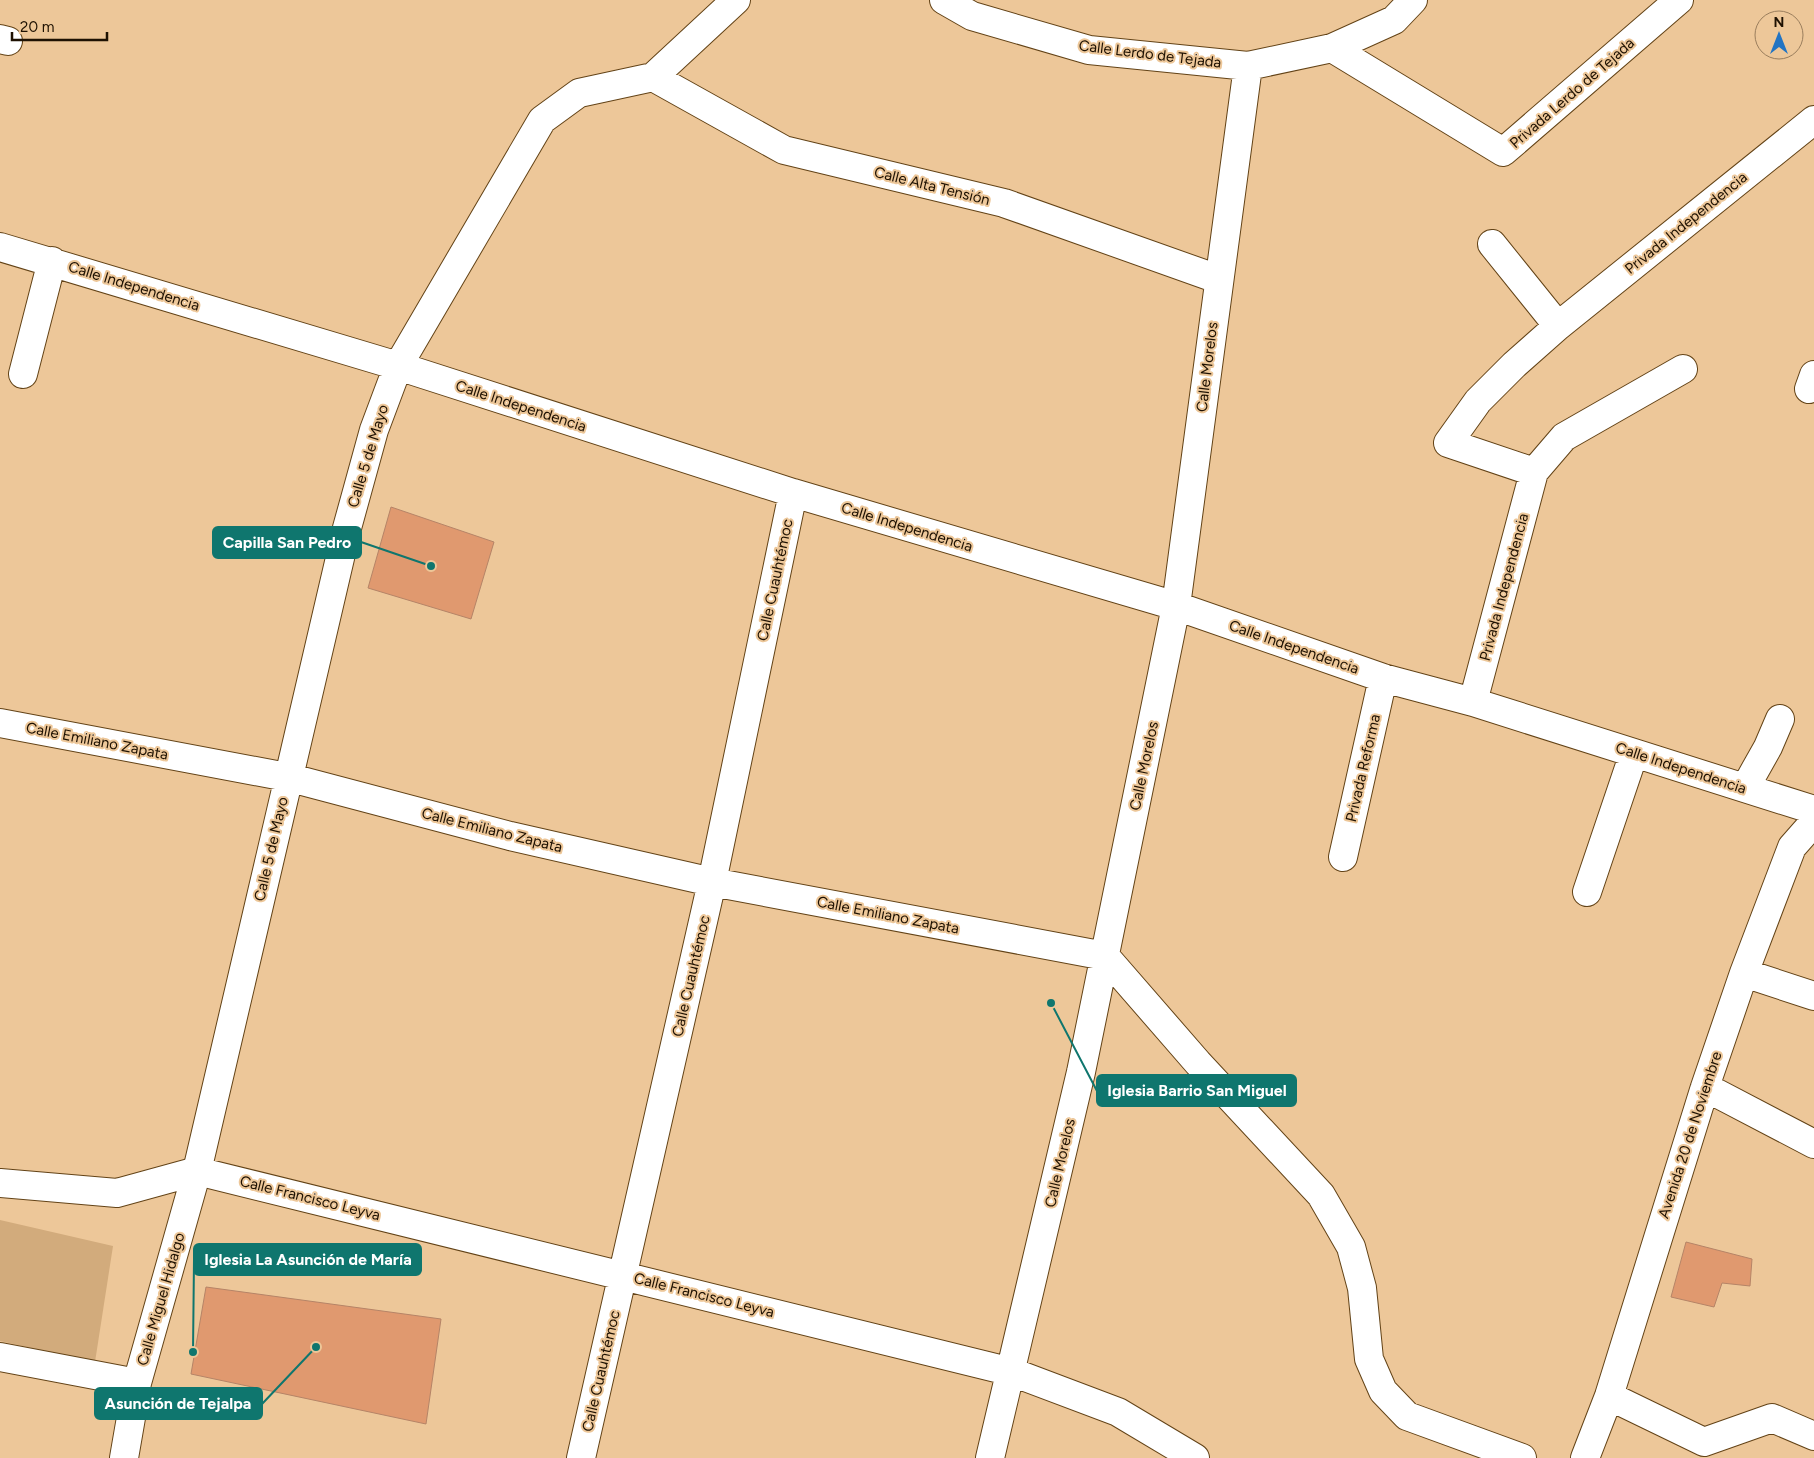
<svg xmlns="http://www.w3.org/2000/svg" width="1814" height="1458" viewBox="0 0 1814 1458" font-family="Figtree,sans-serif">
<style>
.green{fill:#d2ab7c}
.building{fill:#e0996f;stroke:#b58467}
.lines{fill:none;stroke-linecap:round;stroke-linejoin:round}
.street-casing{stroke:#634317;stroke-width:30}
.secondary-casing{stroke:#634317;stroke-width:30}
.street{stroke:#fff;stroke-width:28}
.secondary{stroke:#fff;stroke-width:28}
.labels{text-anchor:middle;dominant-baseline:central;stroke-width:4;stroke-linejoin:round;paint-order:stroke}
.street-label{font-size:15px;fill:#1e1102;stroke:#edc799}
.leader{fill:none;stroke:#0f766e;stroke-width:2}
.callout-dot{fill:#0f766e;stroke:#edc799;stroke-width:2}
.callout{fill:#0f766e;stroke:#0f766e;stroke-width:2}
.callout-label{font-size:16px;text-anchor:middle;font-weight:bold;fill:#fff}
</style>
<rect width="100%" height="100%" fill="#edc799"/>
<path class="green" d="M0,1220l113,26 -18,116 -95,-21z"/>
<path class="building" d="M391,507l103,35 -23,77 -103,-31z
M1686,1242l66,17 -2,27 -28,-3 -8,24 -43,-10z
M206,1287l235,32 -15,105 -235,-50z"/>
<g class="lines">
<defs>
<path id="street" d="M736,0l-83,77 -74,16 -37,27 -144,246 -24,64 -27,98 -150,643 815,201 106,40 77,46
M944,0l28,16 117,34 159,16 84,-18 62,-28 19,-20
M0,39l8,2
M1332,48l171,104 176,-152
M653,77l131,73 220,53 214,76
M1492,244l66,82
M0,247l398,119 395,127 383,113 207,72 90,24 341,108
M23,374l29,-113
M1809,389l5,-14
M1534,472l-86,-29 30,-42 36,-36 44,-39 256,-206
M1473,702l61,-230 30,-35 119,-68
M0,723l287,54 223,59 202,46 393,74 93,107 123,132 30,52 11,41 7,71 14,32 24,25 115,42
M1745,788l23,-41 12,-28
M1343,857l40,-179
M1587,892l47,-139
M1744,973l70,23
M1705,1087l109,57
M1609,1396l95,46 68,-24 42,18
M581,1458l131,-576 81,-389
M990,1458l91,-386 95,-466 72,-540
M1585,1458l24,-62 96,-309 39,-114 48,-126 22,-25"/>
<path id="secondary" d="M0,1183l117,10 80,-22
M0,1357l137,26
M124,1458l13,-75 60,-212"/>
</defs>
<use href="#street" class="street-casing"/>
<use href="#secondary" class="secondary-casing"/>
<use href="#street" class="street"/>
<use href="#secondary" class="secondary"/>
</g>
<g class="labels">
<g class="street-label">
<text transform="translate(1150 54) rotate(7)">Calle Lerdo de Tejada</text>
<text transform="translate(1572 93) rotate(-41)">Privada Lerdo de Tejada</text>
<text transform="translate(932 186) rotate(14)">Calle Alta Tensión</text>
<text transform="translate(1686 223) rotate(-39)">Privada Independencia</text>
<text transform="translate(134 286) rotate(17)">Calle Independencia</text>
<text transform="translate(1207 367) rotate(-83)">Calle Morelos</text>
<text transform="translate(521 406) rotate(18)">Calle Independencia</text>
<text transform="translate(368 456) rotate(-73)">Calle 5 de Mayo</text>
<text transform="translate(907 527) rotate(17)">Calle Independencia</text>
<text transform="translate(775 580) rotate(-78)">Calle Cuauhtémoc</text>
<text transform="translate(1504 587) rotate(-75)">Privada Independencia</text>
<text transform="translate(1294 647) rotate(19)">Calle Independencia</text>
<text transform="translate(97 741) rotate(11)">Calle Emiliano Zapata</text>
<text transform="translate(1144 766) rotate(-78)">Calle Morelos</text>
<text transform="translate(1363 768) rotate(-77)">Privada Reforma</text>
<text transform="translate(1681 768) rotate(18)">Calle Independencia</text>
<text transform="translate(492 830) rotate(14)">Calle Emiliano Zapata</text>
<text transform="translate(271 849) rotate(-77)">Calle 5 de Mayo</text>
<text transform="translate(888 915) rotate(11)">Calle Emiliano Zapata</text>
<text transform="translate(691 976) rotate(-77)">Calle Cuauhtémoc</text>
<text transform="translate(1690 1135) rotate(-72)">Avenida 20 de Noviembre</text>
<text transform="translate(1060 1163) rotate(-77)">Calle Morelos</text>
<text transform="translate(310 1198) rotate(14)">Calle Francisco Leyva</text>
<text transform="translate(704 1295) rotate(14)">Calle Francisco Leyva</text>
<text transform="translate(161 1299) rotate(-74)">Calle Miguel Hidalgo</text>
<text transform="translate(601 1371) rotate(-77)">Calle Cuauhtémoc</text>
</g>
</g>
<path class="leader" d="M431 566L361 542M1051 1003L1097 1091M193 1352L194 1260M316 1347L262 1404"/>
<g class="callout-dot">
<circle cx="431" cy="566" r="5"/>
<circle cx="1051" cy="1003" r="5"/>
<circle cx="193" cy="1352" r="5"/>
<circle cx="316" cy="1347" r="5"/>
</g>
<g class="callout">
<rect x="213" y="527" width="148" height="31" rx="5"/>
<rect x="1097" y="1075" width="199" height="31" rx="5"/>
<rect x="194" y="1244" width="227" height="31" rx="5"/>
<rect x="95" y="1388" width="167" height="31" rx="5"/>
</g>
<g class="callout-label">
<text x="287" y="548">Capilla San Pedro</text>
<text x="1197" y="1096">Iglesia Barrio San Miguel</text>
<text x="308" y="1265">Iglesia La Asunción de María</text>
<text x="178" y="1409">Asunción de Tejalpa</text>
</g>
<g transform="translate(1779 35)"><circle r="24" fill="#edc799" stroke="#9a7e5d"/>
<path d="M0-4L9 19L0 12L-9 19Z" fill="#2274c3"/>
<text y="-8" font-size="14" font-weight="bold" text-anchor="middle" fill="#1e1102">N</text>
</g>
<path d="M12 32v8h95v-8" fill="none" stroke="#1e1102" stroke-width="2.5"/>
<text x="20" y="32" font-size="15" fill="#1e1102" stroke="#edc799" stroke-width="4" paint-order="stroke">20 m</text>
</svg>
